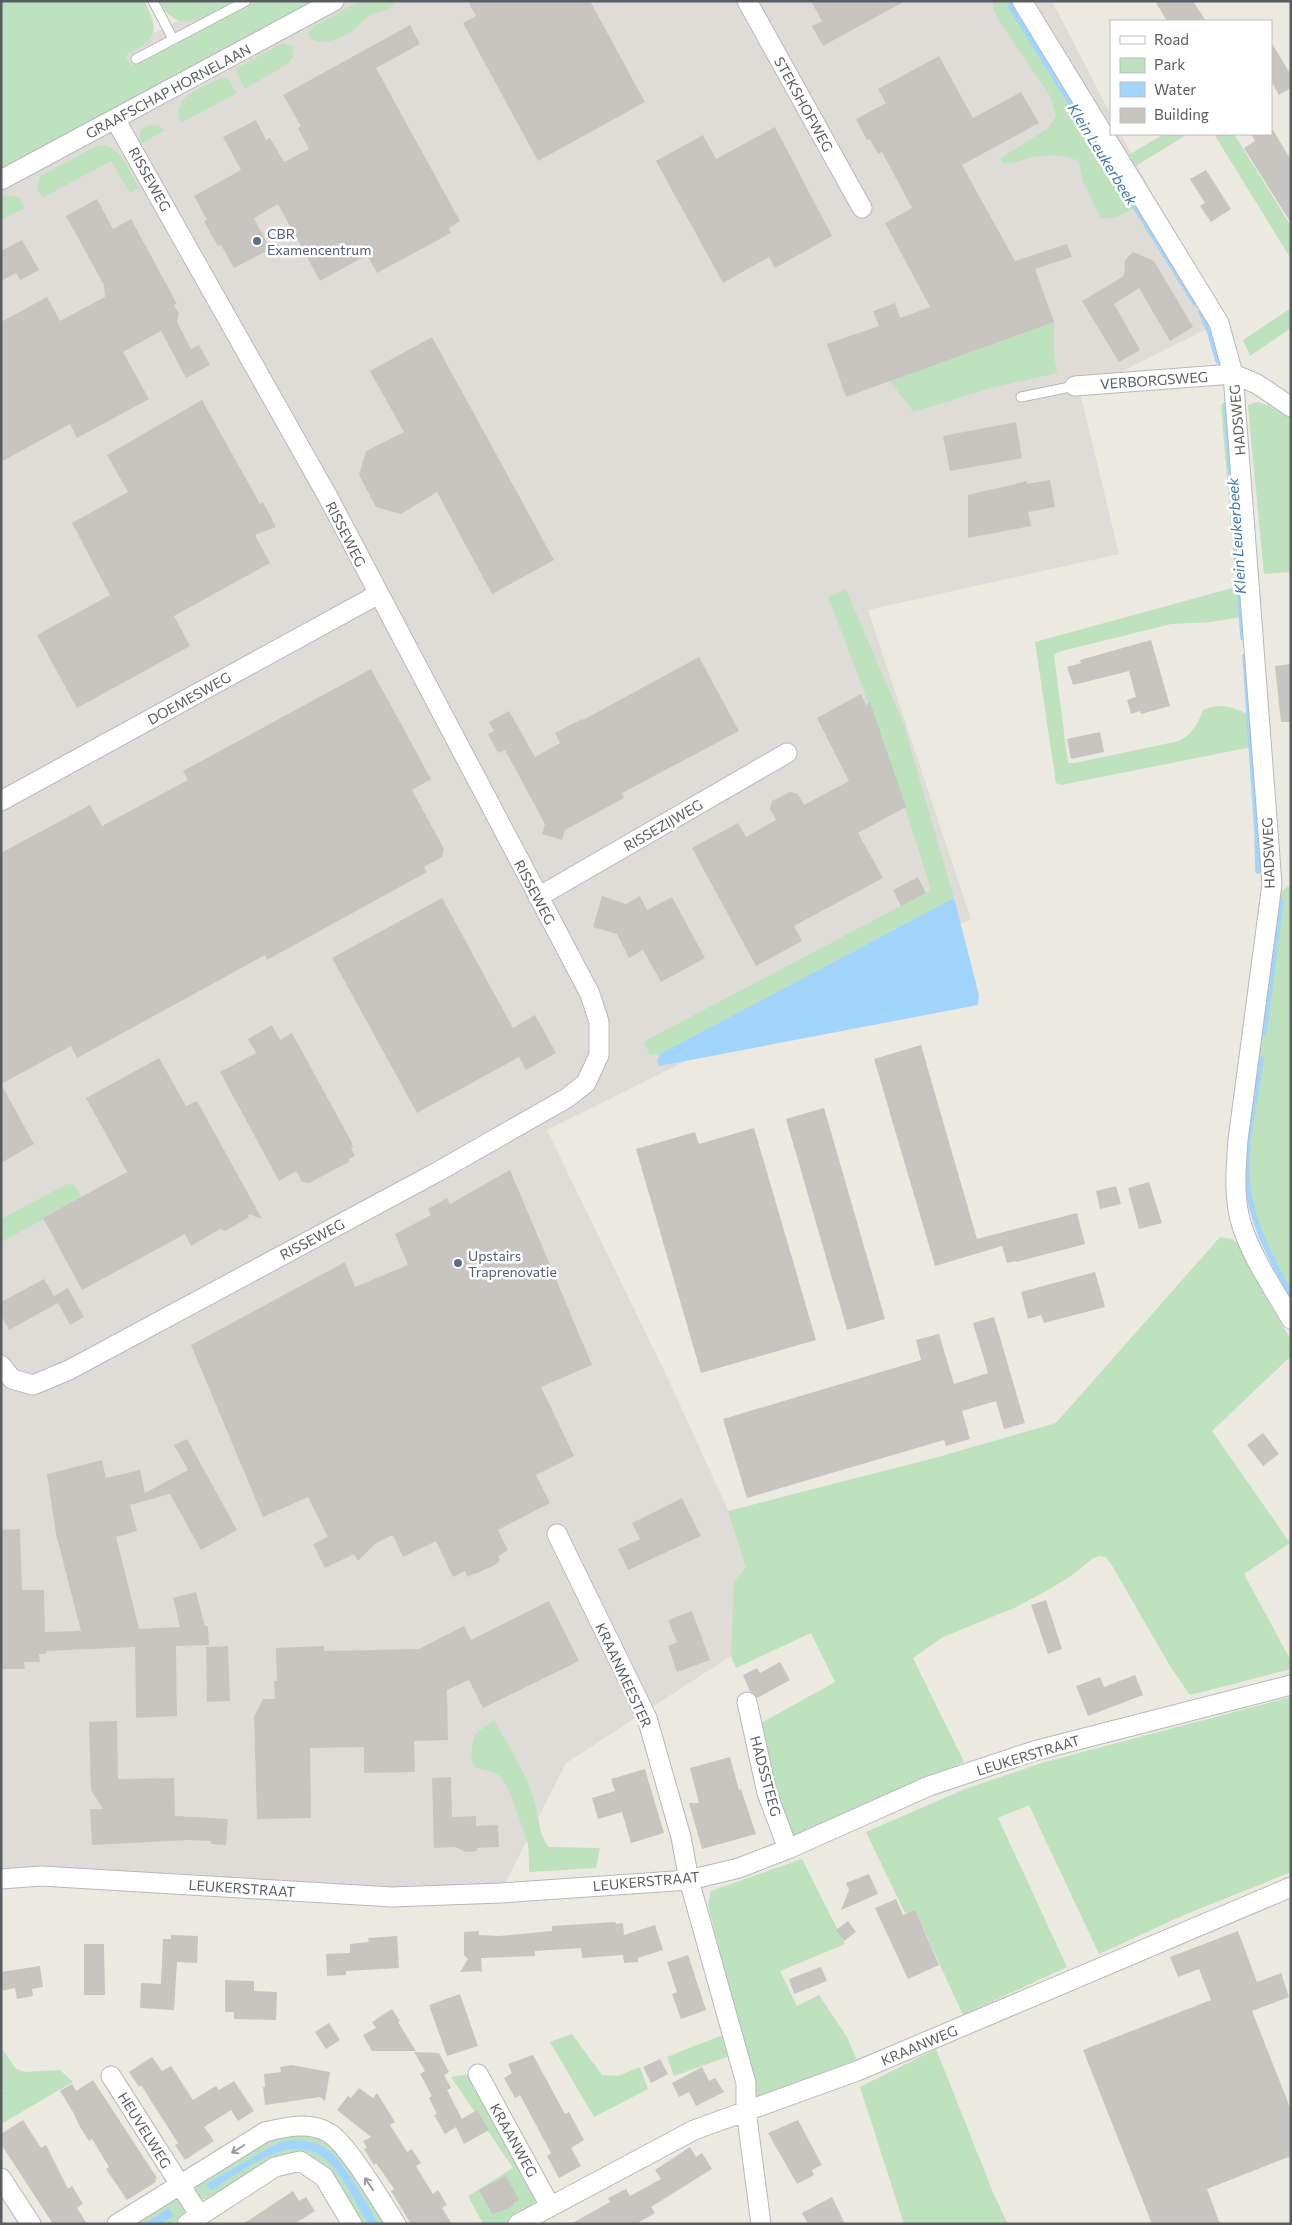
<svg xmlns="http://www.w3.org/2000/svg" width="1292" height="2225" viewBox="0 0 1292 2225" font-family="Commissioner,sans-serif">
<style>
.industrial{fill:#dfdcd8}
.green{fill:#bee2bd}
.water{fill:#a1d5fb}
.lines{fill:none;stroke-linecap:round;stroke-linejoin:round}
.stream{stroke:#a1d5fb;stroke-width:5.5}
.building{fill:#c8c5c0}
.service-casing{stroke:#b6b8bd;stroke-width:11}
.minor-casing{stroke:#b6b8bd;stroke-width:21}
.service{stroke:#fff;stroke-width:9}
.minor{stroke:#fff;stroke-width:19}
.oneway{stroke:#9b9ea0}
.service-dot{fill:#5c6f8a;stroke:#fff;stroke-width:2}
.labels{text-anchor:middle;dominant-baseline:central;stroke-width:5;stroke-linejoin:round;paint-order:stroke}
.street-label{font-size:14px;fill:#595d61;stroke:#fff}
.service-label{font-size:14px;fill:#4e5e75;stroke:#fff;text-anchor:start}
.water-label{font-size:15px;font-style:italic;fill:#4177ab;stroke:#fff}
</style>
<rect width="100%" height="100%" fill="#ebe9e0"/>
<path class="industrial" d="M218,1h834l59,114v19h10l98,189 -139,69 39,162 -251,56 103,309 -424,211 123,253 110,241 -214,139 -65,128 -436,-8 -64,4v-1778z"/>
<path class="green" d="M1,1h143c18,34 11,38 -19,55l6,10 127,-65h56l-313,172z
M159,1h75c-28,15 -55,38 -75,0z
M360,1h35c-5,12 -16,9 -26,15 -7,4 -11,11 -18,16 -10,7 -29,14 -40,7l-3,-7 3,-4z
M994,1h23l117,207 -17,9 -16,2 -18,-37 -4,-20c-12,-8 -31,-7 -46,-5 -11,2 -19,8 -30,6l-2,-5 47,-30 8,-12 -6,-20 -51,-75 -6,-13z
M283,43l10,3v11l-5,7 -43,25 -8,-15v-6z
M222,77l6,2 9,14 -56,30c-12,-27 22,-35 41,-46z
M151,125h6l8,5 -26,15 1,-13 4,-5z
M1164,134h24l-54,33 -7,-11z
M1214,134h20l57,92v33z
M106,145c18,8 24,27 33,43l-9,5 -19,-32 -69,37 -5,-10 3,-12 57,-30z
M5,195l14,2 6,11 -24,12v-23z
M1291,308v20l-41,28 -7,-16z
M1054,322v32l3,19 -66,15 -78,24 -23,-31z
M1230,398l17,218 -36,6 -40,2 -113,28 -4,3 14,108h7l104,-22c13,-7 19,-17 24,-31 22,-9 31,-1 52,7l2,29 -196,39 -5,-2 -21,-141 201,-55 -15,-182z
M1257,402l11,3 23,14v153l-27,2 -16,-167v-2z
M846,589l57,133 51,176 -294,156 -10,1 -7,-13 288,-152c-30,-99 -65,-196 -103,-293z
M1291,884v415c-21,-40 -39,-78 -48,-123l38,-284z
M69,1183l6,3 6,10 -4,6 -76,40v-23z
M1220,1237l12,2 12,9 17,41 30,51v16l-79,75 78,112 -46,31 47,87v8l-101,26 -20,-29 -60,-104 -5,-5 -6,-1 -7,3 -21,17 -23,14 -34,18 -71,29 -30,21 51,104 -173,77 -13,-37 -17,-79 74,-41 -24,-49 -75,35 -5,-12 3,-75 12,-13 -18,-57 210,-54 118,-34z
M1291,1697v175l-107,43 -85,39 -70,-149 -31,13 69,149 -104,48 -46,-100 -12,-2 -39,-81 99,-43 80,-27z
M494,1720c13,24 29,48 38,73 7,17 5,40 17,54l51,1 -4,20 -67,4c0,-9 0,-18 -1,-27 -3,-12 -17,-51 -23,-62 -14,-25 -44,4 -30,-49z
M802,1859l43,85 -65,27 17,35 22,-11 28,42 10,23 -101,38 -48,-193 3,-14z
M572,2034l30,41 16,1 22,-9 8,22 -54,28 -44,-75z
M725,2034l5,22 -56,20 -7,-19z
M1,2047l15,22 9,3 35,-2 13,12 -72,42v-31l3,-2 -3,-4z
M936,2049l58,146 14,29h-104l-44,-137z
M475,2073l63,119 -4,17 -28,15h-23l-15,-28 45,-28 -62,-91z
M300,2131l33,12 55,81h-9l-35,-57 -17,-18 -55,-3 -66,38 4,7c37,-23 87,-68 124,-23 13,17 23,38 34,56h-8c-11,-18 -28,-56 -46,-66 -31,-17 -77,24 -103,40 -10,4 -16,-1 -16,-12l66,-44z
M173,2199l6,1 6,12c-5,9 -13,12 -23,12l12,-8 -5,-8 -25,16h-13z"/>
<path class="water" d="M954,898l25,97 -1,10 -319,61 -2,-5 3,-7z
M295,2140c11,1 21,2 30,8 18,10 42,57 54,76h-11c-11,-18 -21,-39 -34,-56 -37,-45 -87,1 -124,23l-4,-7 66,-38 11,-5z
M169,2208l5,8 -12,8h-18z"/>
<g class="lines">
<path class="stream" d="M1010,5l185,298
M1201,312l9,21 8,28
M1226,404l17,234
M1245,656l12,175 1,40
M1264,1033l17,-132
M1261,1059c-5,39 -16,79 -14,118 2,42 24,82 44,118"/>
</g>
<path class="building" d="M468,1h122l55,101 -107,59 -75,-138 13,-7z
M811,1h94l-82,45 -11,-20 10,-5z
M1155,1h38l13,20h-39z
M410,25l10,19 -44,24 84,153 -11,7 2,5 -74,40 -10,-18 -47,26 -42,-77 -24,14 16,31 -36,19 -13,-23 -3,1 -7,-12 -7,-13 3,-1 -13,-24 47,-26 -18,-33 33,-17 10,20 4,-2 14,24 25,-13 -11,-21 3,-2 -18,-31z
M1271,42l20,33v13l-12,7 -8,-14z
M939,56l34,62 48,-26 18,31 -77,42 53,96 52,-17 5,13 -37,12 19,53 -208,75 -19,-53 52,-18 -6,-15 22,-8 5,15 30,-11 -45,-84 27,-15 -30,-56 -4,2 -8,-15 -3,1 -11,-21 30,-16 -8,-14z
M775,127l57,109 -57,32 -6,-11 -46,26 -67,-122 47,-26 13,24z
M1273,130l18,30v63l-47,-75 11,-7 -4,-7h20z
M1206,170l25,39 -20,13 -11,-16 5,-3 -15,-24z
M97,199l16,30 18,-10 46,85 -3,1 5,9 -2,8 14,27 8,-4 11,20 -24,13 -25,-47 -38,21 26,47 -72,39 -7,-14 -69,38v-140l46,-25 13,24 45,-24 -1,-12 -38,-69z
M22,240l17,30 -19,10 -4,-7 -15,8v-30z
M1133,252l21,9 39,66 -23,14 -31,-53 -25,16 26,46 -21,12 -37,-61 42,-25 1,-16z
M432,337l122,223 -62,34 -55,-102 -36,22 -25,-7 -17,-32 7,-24 38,-19 -34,-61z
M202,400l58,104 3,-2 13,25 -21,8 15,28 -96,53 16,30 -113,62 -40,-73 73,-40 -38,-72 56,-31 -21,-37z
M1016,422l6,36 -72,13 -7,-35z
M1050,480l5,27 -27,5 3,14 -63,12v-43l59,-14v3z
M1151,640l19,66 -29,8 -1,-3 -9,3 -4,-14 9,-3 -7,-26 -56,14 -6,-18 14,-4 -1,-3z
M699,657l40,74 -117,62 2,5 -59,32 -3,10 -20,-6 3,-10 -40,-74 -7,3 -10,-19 6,-3 -5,-9 20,-11 26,46 25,-14 -5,-10 27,-14 1,1z
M1291,664v58h-10l-6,-56z
M371,669l60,110 -19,11 32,59 -2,8 -18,10 3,5 -160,88 -2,-5 -188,103 -6,-12 -70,38v-231l89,-48 12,21 86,-46 -5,-9z
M861,694l5,11 4,-3 36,105 -48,26 25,45 -89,48 8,15 -46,25 -64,-118 46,-25 8,14 30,-17 -6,-11 2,-8 18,-9 8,2 6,11 45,-24 -32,-63z
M1100,732l4,20 -33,7 -4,-20z
M918,877l8,16 -25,13 -8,-16z
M602,896l24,8 14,-8 7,14 25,-13 33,61 -44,24 -18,-32 -14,8 -12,-24 -24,-7z
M442,898l71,130 22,-13 21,38 -30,17 -7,-13 -102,56 -85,-155z
M272,1025l8,15 12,-7 59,108 2,6 -2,1 4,8 -6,3v3l-40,21 -7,-1 -6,-11 -17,10 -59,-109 36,-19 -8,-14z
M921,1045l56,194 100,-26 8,31 -69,18 -1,-1 -8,2 -5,-17 -67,20 -61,-207z
M159,1058l27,48 11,-5 65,118 -13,-5 -1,4 -23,13 -5,-2 -29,17 -6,-12 -103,56 -39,-72 84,-46 -41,-74z
M1,1084l33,60 -33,19z
M824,1108l61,211 -38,11 -61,-211z
M754,1128l62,212 -115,33 -65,-224 59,-17 4,12z
M510,1170l82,195 -51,22 33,69 -38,19 14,28 -52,27 10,20 -10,6 2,4 -5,5 -20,9v-1l-8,4 -2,-6 -12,6 -17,-36 -33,16 -10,-22 -17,8 -18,18 -4,-7 -29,14 -12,-24 15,-7 -20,-40 -45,20 -72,-172 154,-83 10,25 53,-22 -13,-31 36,-19 -3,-6 19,-11 3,6z
M1149,1182l13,41 -23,6 -11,-41z
M1116,1186l5,18 -21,5 -4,-18z
M1095,1272l10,35 -61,16 -3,-8 -13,4 -7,-27z
M44,1279l10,17 14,-8 16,29 -14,8 -12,-22 -49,27 -8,-15v-13z
M994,1317l31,106 -21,6 -8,-28 -34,10 8,28 -24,7 -2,-6 -197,58 -24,-79 198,-59 -5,-20 23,-6 15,50 34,-11 -15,-50z
M1263,1433l16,21 -16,12 -16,-21z
M187,1439l50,91 -36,20 -31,-56 -40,11 7,26 -21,6 23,92 41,-2 -7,-29 23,-6 9,34h3l1,19 -33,1 1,70 -41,2 -1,-71 -89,4v3h-7l1,8h-16l1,7h-24v-139l19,-1 2,61h22l1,42 36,-1 -25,-97 -9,-60 55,-14 4,18 34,-8 5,23 43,-23 -14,-25z
M682,1498l19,38 -73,34 -10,-21 22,-10 -8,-16z
M1046,1600l16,49 -14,5 -17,-49z
M549,1601l30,60 -96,47 -14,-28 -22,10 1,50 -34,1 1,31 -51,1v-26l-54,1 1,70 -54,1 -3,-102 9,-18h12l-1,-18h3l-1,-33 48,-2v5l95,-2 45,-23 7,14z
M692,1611l18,49 -33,12 -9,-26 9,-4 -9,-22z
M228,1646l2,55 -23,1 -1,-55z
M780,1662l10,18 -33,18 -7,-7 -7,-16 14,-7 3,5z
M1135,1675l8,20 -55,21 -12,-30 24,-9 4,10z
M117,1721l1,58 56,-1 1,38 53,3 -2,26 -15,-1v-3l-22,-1 -97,5 -2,-36h13l-12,-19 -2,-68z
M730,1757l9,33 2,-1 15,45 -54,15 -13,-46h10l-9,-35z
M645,1769l19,64 -33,10 -9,-31 -24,7 -6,-21 23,-7 -4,-12z
M451,1777l1,40 24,-1v10l22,-1 1,22 -22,1v3l-11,1 -11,-5 -21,1 -2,-70z
M869,1874l9,20 -37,16 8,-20 -3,-7z
M896,1899l7,16 12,-5 24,55 -31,14 -33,-71z
M848,1921l8,11 -12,9 -8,-11z
M615,1922l1,2 7,-1 1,12 31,-10 8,25 -25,8v4l-14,1 -1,-8 -41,3 -1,-10 -46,3v5l-54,2 1,15 -2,-2 -20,1 8,-13 -4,-4v-23l15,-1v4l20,1 53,-5v-5z
M1238,1931l19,51 24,-9 8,24 -37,14 39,99v46l-84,33 13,35h-68l-69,-174 128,-50 -12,-31 -21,8 -8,-20z
M171,1935l27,1 -1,27 -20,-1 -3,48 -34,-2 1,-25 20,1 2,-45h8z
M397,1936l2,32 -53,3v4l-19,1 -1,-22 24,-1v-9l19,-2 -1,-4z
M84,1944h20l1,51h-21z
M688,1955l18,55 -25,9 -9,-25 5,-2 -10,-30z
M40,1966l3,21 -11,2 1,7 -16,3 -2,-11 -14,3v-19z
M821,1967l6,14 -33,13 -5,-15z
M225,1980l29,1v10l23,1 -1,28 -42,-1v-7h-9z
M460,1994l18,52 -31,10 -18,-51z
M392,2009l8,12 -2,1 18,29h-44l-9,-16 13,-7 -4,-6z
M329,2023l11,17 -14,9 -11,-17z
M414,2052l25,1 10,19 -5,3 7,13 -4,2 15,29 15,-9 12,20 -25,14 -8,-17 -11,7 -11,-19 3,-1 -8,-16 3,-2 -12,-22 5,-3z
M533,2055l32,59 4,-2 15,28 -13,8 10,18 -22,12 -12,-22 4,-3 -31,-58 -5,3 -11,-20 8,-5 -4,-9z
M152,2057l10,14 9,-5 22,34 23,-14 3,4 15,-9 20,30 -16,10 -7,-11 -27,17 10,14 -29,19 -10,-15 3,-2 -37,-58 -2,2 -10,-15z
M660,2059l8,15 -17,9 -8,-16z
M291,2065l39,7 -5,29 -5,-4 -55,8 -2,-18h2l-1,-13 17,-2 -1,-5z
M702,2067l7,14 6,-3 9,14 -28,14 -7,-14 -10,5 -7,-14z
M93,2080l64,98 -2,1 1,3 -29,18 -21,-31 3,-2 -17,-28 -3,2 -9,-14 -7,-15 -13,-21 12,-7 4,7z
M359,2088l14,10 4,-5 18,29 -5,3 17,27 5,-3 9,14 -5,3 17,28 5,-4 9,15 -5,3 10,16h-41l-20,-33 3,-2 -18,-26 -2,2 -10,-16 3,-1 -4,-7 8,-4 -34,-27 11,-14 3,2z
M23,2120l18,28 5,-3 22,44 4,-3 11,18 -6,4 10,16h-34l-52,-80v-10z
M798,2120l24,45 -10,5 2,5 -17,9 -29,-51z
M690,2147l6,10 6,-4 10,16 -61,38 4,6 -19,11h-65l39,-22 -2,-4 18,-9 4,7 31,-17 -6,-9z
M506,2176l13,24 -6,3 1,2 -7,4 -15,5 -13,-24z
M293,2191l6,10 7,-4 9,14 -21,13h-51z
M832,2197l13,27h-37l-6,-11z"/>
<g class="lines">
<defs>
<path id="service" d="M153,1l20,38
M136,59l110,-58
M1021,397l54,-11"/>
<path id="minor" d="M747,1l115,207
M1022,1l197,322 14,51 24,10 34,23
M1,180l333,-179
M1075,386l158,-12 39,510 -34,256c-2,27 -5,60 4,86 10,32 32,63 49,93
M1,801l376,-206
M538,897l249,-144
M1,1365l11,14 21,6 36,-15 370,-199 128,-73 19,-15 13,-28v-33l-9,-28 -262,-497 -213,-378
M557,1534l90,184 34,119 8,43 57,203v27l15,114
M747,1702l20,91 21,56
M1,1879l40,-3 351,21 109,-4 188,-13 50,-12 49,-19 141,-63 105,-35 257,-66
M478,2074l72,132
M111,2076l89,140
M1,2178l30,46
M117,2224l148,-92c20,-5 45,-11 64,1 19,11 53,70 67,91
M187,2224l88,-57 25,-6 24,16 28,47
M518,2224l176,-94 163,-59 434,-184"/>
</defs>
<use href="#service" class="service-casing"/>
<use href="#minor" class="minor-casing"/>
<use href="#service" class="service"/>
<use href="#minor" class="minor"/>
</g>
<defs><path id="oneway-shaft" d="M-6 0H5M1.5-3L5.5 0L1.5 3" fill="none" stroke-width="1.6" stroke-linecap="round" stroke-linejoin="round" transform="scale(1.25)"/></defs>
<g class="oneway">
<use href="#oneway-shaft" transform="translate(238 2149) rotate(148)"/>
<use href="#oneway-shaft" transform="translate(369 2184) rotate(-124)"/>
</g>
<g class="service-dot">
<circle cx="257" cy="241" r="5"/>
<circle cx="458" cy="1263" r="5"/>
</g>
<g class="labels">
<g class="street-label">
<text transform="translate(168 91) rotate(-28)">GRAAFSCHAP HORNELAAN</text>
<text transform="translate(804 104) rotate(61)">STEKSHOFWEG</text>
<text transform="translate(150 179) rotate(61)">RISSEWEG</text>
<text transform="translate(1154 380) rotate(-4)">VERBORGSWEG</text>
<text transform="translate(1237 420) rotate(-95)">HADSWEG</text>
<text transform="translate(346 534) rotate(63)">RISSEWEG</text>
<text transform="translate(189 698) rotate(-29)">DOEMESWEG</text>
<text transform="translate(663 825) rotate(-30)">RISSEZIJWEG</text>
<text transform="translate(1268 853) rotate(-92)">HADSWEG</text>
<text transform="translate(535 892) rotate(62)">RISSEWEG</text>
<text transform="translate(312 1239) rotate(-28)">RISSEWEG</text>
<text transform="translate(624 1675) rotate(65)">KRAANMEESTER</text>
<text transform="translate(1028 1755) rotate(-17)">LEUKERSTRAAT</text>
<text transform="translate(766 1776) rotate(75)">HADSSTEEG</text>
<text transform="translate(646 1881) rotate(-5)">LEUKERSTRAAT</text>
<text transform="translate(242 1888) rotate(4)">LEUKERSTRAAT</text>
<text transform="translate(919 2045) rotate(-23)">KRAANWEG</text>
<text transform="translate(145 2130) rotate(58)">HEUVELWEG</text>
<text transform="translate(514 2140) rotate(61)">KRAANWEG</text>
</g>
<g class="service-label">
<text x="267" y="233">CBR<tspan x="267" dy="16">Examencentrum</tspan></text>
<text x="468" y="1255">Upstairs<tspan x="468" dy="16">Traprenovatie</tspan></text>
</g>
<g class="water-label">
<text transform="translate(1103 154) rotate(58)">Klein Leukerbeek</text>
<text transform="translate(1236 536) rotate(-94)">Klein Leukerbeek</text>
</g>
</g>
<rect width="1292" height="2225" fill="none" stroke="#595d61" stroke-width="5"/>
<rect x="1110" y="20" width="162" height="115" fill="#ffffff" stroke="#bdbec0"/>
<rect x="1120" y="36" width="25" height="8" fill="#ffffff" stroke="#bdbec0"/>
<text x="1154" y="45" font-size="15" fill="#595d61">Road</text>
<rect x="1120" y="58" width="25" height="15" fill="#bee2bd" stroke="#bdbec0"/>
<text x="1154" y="70" font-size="15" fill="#595d61">Park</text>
<rect x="1120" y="82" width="25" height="15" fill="#a1d5fb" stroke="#bdbec0"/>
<text x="1154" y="95" font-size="15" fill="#595d61">Water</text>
<rect x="1120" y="108" width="25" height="15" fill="#c8c5c0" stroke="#bdbec0"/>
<text x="1154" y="120" font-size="15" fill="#595d61">Building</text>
</svg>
